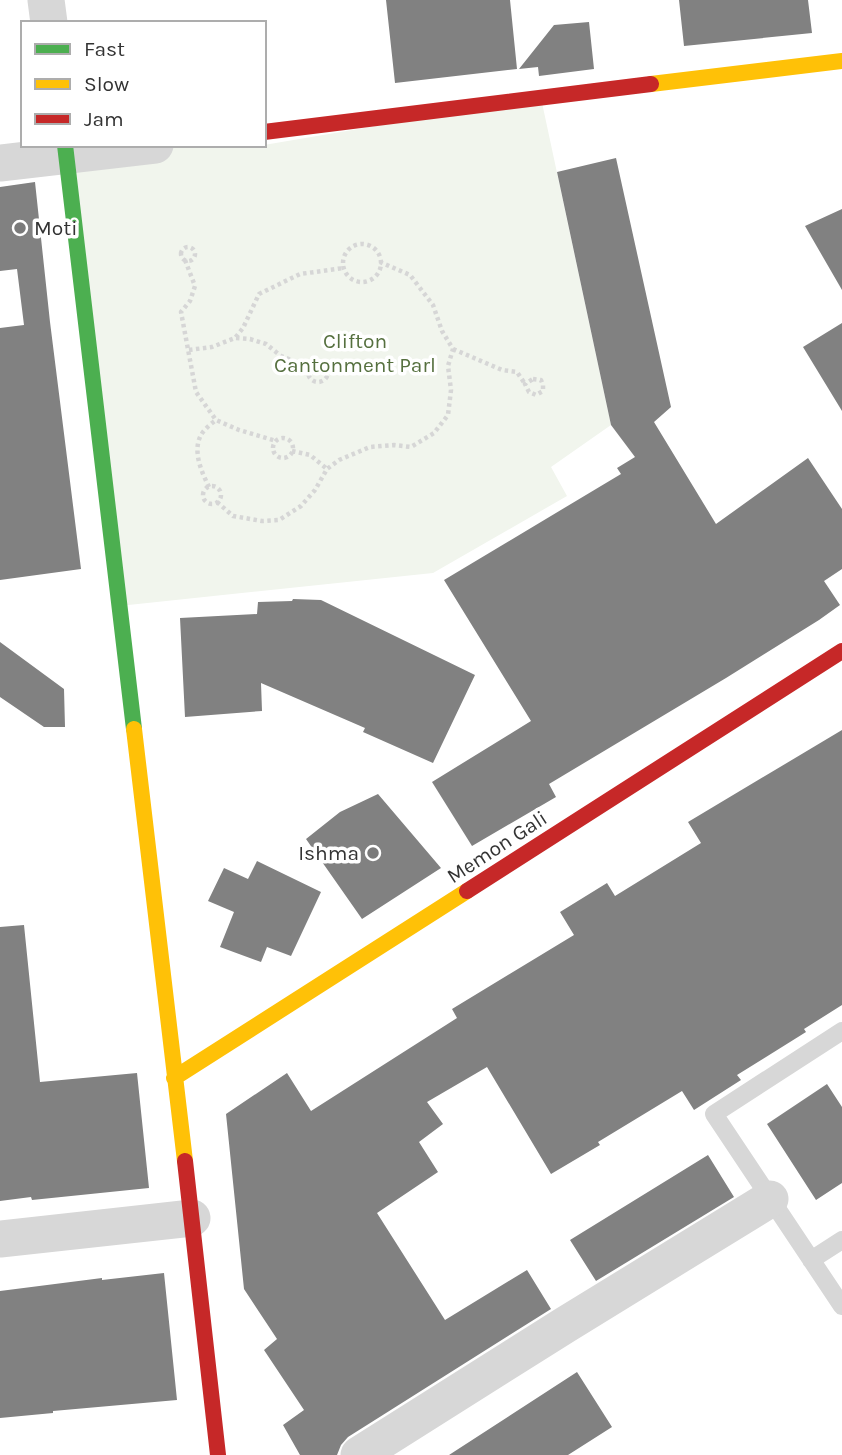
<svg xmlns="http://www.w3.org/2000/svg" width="842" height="1455" viewBox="0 0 842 1455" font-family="Karla,sans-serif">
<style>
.green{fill:#f1f5ed}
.building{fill:#818181}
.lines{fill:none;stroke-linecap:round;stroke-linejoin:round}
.path{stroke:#d6d6d6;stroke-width:4.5;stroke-dasharray:3.5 3.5;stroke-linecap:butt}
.lane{stroke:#d7d7d7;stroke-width:18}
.street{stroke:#d7d7d7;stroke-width:37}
.fast{stroke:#4caf50;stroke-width:16}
.slow{stroke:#ffc107;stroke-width:16}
.jam{stroke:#c62828;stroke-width:16}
.poi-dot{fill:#7a7a7a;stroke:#fff;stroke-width:2.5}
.labels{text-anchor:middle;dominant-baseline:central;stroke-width:7;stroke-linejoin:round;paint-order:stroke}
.poi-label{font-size:21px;fill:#333;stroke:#fff;text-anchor:start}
.park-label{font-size:21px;fill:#56703f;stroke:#fff}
.street-label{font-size:21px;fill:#333;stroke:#fff}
</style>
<rect width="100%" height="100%" fill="#fff"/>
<path class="green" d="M541,98l70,327 -60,42 16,29 -134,77 -314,33 -53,-450 89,-11h109z"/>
<path class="building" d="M386,0h124l7,69 -122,14z
M679,0h129l4,33 -128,13z
M589,22l5,47 -55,7 -1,-9 -19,2 35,-44z
M616,158l55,249 -17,15 62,102 92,-66 34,51v60l-18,12 16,24 -21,15 -93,58 -177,106 7,13 -84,49 -40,-64 99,-61 -87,-141 177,-106 -4,-6 18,-11 -24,-32 -54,-253z
M35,182l15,140 31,247 -81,11v-252l24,-3 -7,-56 -17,2v-84z
M842,209v81l-37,-64z
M842,323v88l-39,-64z
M293,599l28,1 154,75 -42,88 -70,-31 2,-4 -104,-45 1,28 -77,6 -5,-99 77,-4 1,-12 34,-1z
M0,642l64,47 1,38h-21l-44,-30z
M842,730v275l-38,24 2,3 -69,43 4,5 -47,30 -12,-19 -84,51 2,3 -49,29 -64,-107 -60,35 16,22 -24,18 19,30 -61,41 68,107 82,-50 24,39 -203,128 -7,8 -4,10h-37l-17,-30 21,-15 -40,-60 13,-11 -33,-50 -18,-175 61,-41 24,38 146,-93 -5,-9 122,-74 -14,-23 47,-29 8,13 86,-53 -13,-21z
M378,794l63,74 -79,51 -56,-80 34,-27z
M257,861l64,31 -30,64 -24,-9 -6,15 -41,-15 14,-35 -26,-11 16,-33 24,11z
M24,925l16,157 97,-9 12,115 -117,12 -1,-3 -31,4v-274z
M827,1084l15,23v76l-26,17 -49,-76z
M708,1155l26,42 -138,84 -26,-41z
M164,1273l13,127 -124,11v2l-53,5v-127l102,-13v2z
M577,1372l35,55 -44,28h-119z"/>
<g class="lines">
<path class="path" d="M343 263a19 19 0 1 1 38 0a19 19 0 1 1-38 0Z
M181 254a7 7 0 1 1 14 0a7 7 0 1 1-14 0Z
M185,260l10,26 -5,15 -9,11 15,80 20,28 23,10 37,11
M236,338l14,1 16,5 15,12 28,11
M453,349l49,21 15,2 8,12
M189,350l23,-3 23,-9 8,-10 16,-34 41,-20 44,-6
M308 372a10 10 0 1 1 20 0a10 10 0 1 1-20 0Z
M533,379l8,1 2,5v6l-7,4 -7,-3 -4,-8z
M273 448a10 10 0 1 1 20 0a10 10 0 1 1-20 0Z
M292,451l18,4 17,14
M203 495a9 9 0 1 1 18 0a9 9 0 1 1-18 0Z
M209,487c-8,-16 -18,-39 -6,-55 4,-5 9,-9 13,-12
M217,502l16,14 29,5 17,-1 22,-14 14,-16 12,-21 12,-9 31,-13 24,-2 17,2 23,-14 14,-18 3,-25 -3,-24 5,-17 -11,-18 -9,-26 -23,-30 -30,-13"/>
<path class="lane" d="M842,1031l-128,83 128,192
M811,1260l31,-20"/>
<path class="street" d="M46,0l3,23
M0,163l155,-18
M0,1239l192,-21
M359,1455l206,-130 205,-126"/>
<path class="fast" d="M65,145l69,584"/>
<path class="slow" d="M651,84l191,-23
M134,729l51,432
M174,1078l293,-187"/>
<path class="jam" d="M264,132l387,-48
M467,891l375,-240
M185,1161l33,294"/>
</g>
<g class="poi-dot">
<circle cx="20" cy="228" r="7"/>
<circle cx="373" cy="853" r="7"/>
</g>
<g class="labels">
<g class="poi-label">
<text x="34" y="228">Moti</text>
<text x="359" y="853" text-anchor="end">Ishma</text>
</g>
<g class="park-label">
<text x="355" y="341">Clifton<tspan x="355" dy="24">Cantonment Parl</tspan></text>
</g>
<g class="street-label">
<text transform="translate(497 847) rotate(-33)">Memon Gali</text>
</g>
</g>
<rect x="21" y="21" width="245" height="126" fill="#ffffff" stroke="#adadad" stroke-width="2"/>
<rect x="35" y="44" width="35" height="10" fill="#4caf50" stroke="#adadad" stroke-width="2"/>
<text x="84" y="56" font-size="21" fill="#333333">Fast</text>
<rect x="35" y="79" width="35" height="10" fill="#ffc107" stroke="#adadad" stroke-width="2"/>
<text x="84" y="91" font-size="21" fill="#333333">Slow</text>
<rect x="35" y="114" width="35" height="10" fill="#c62828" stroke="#adadad" stroke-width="2"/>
<text x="84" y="126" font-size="21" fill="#333333">Jam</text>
</svg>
